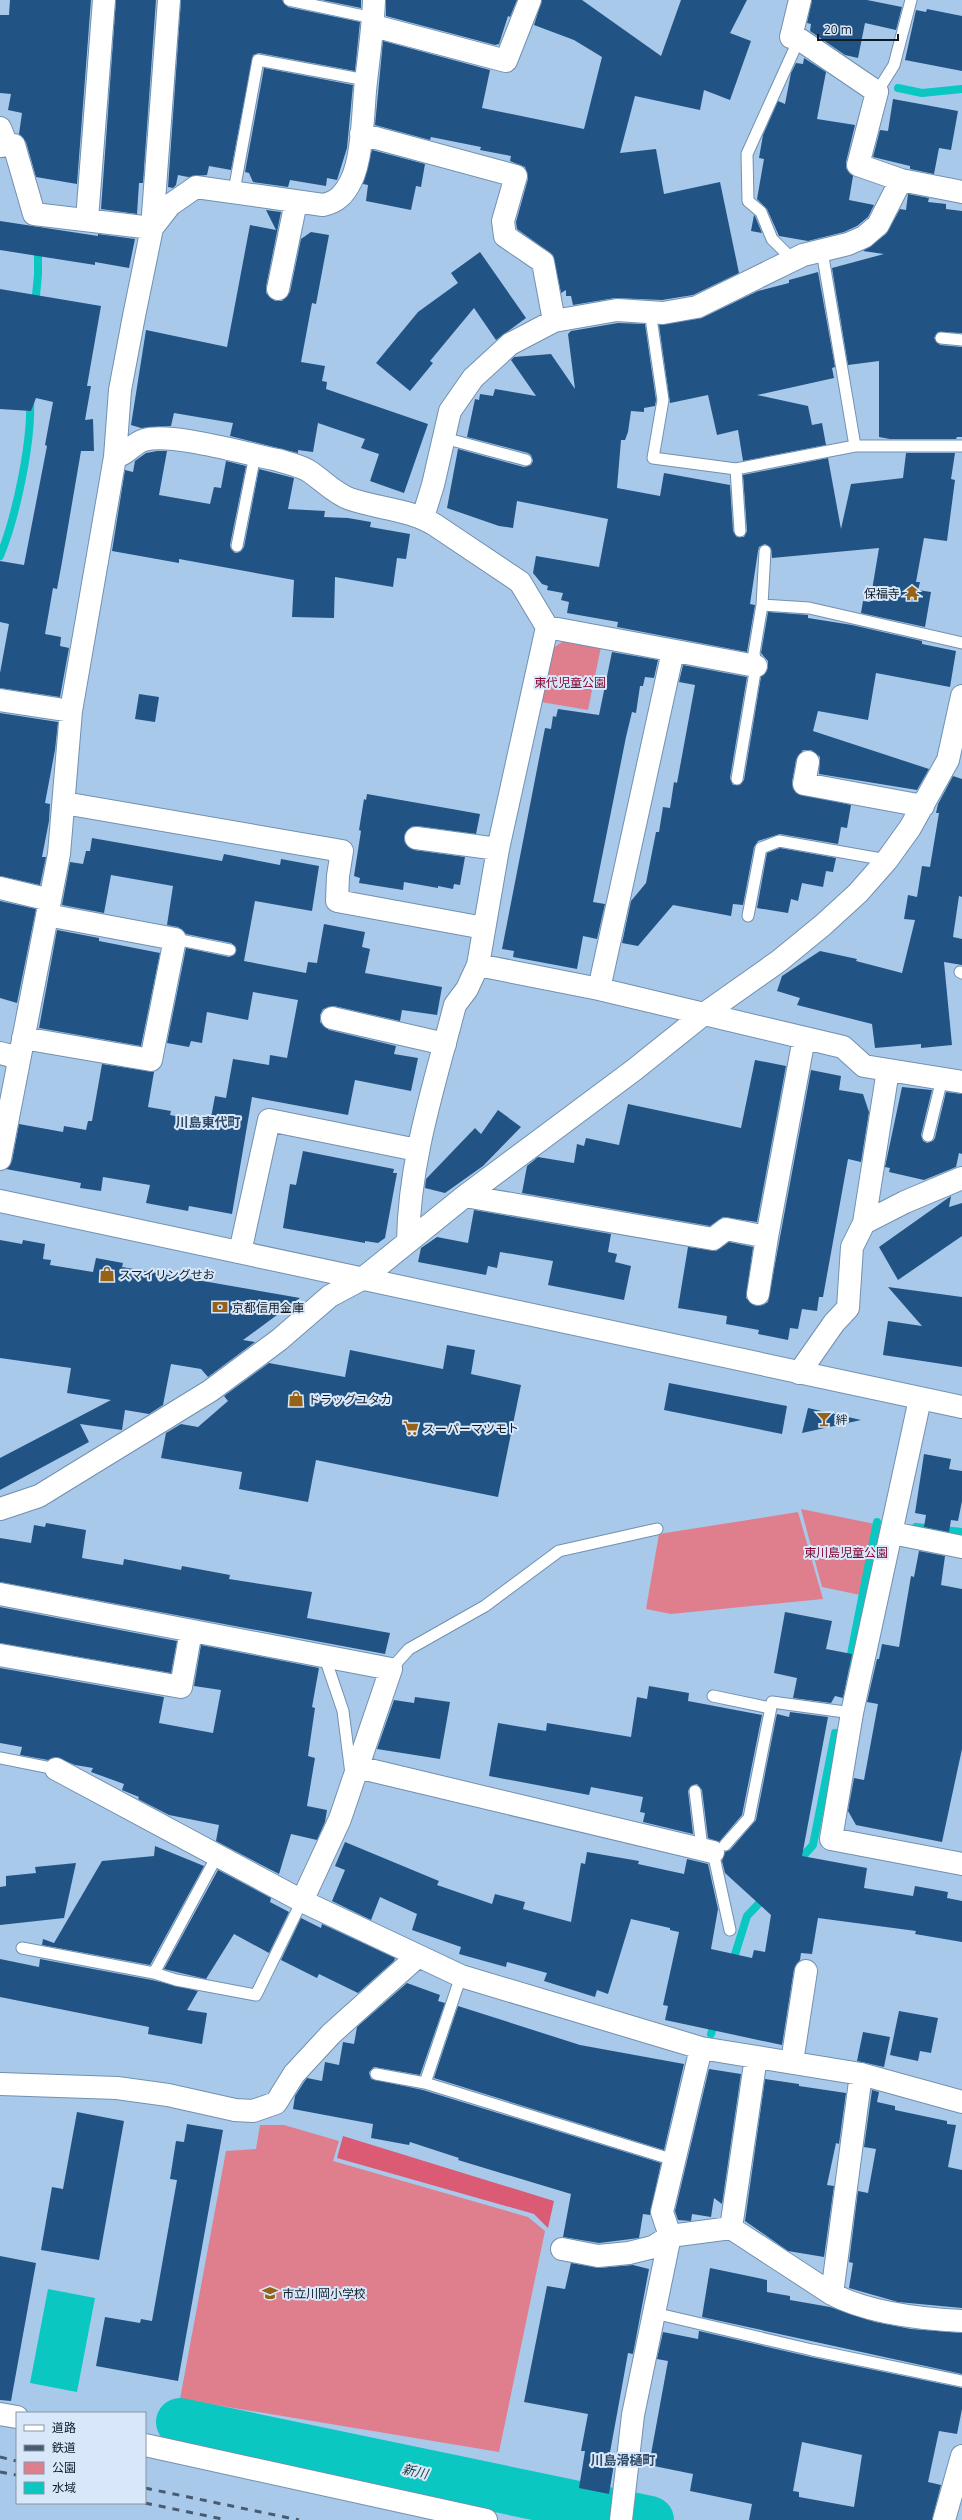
<svg xmlns="http://www.w3.org/2000/svg" width="962" height="2520" viewBox="0 0 962 2520" font-family="'Open Sans','Noto Sans JP',sans-serif">
<style>
.green{fill:#df7f8e}
.forest{fill:#db5b75}
.water{fill:#0ac8c1}
.lines{fill:none;stroke-linecap:round;stroke-linejoin:round}
.stream{stroke:#0ac8c1;stroke-width:8}
.river{stroke:#0ac8c1;stroke-width:48}
.building{fill:#215484;fill-rule:evenodd}
.lane-casing{stroke:#7290b0;stroke-width:13}
.street-casing{stroke:#7290b0;stroke-width:24}
.secondary-casing{stroke:#7290b0;stroke-width:24}
.lane{stroke:#fff;stroke-width:11}
.street{stroke:#fff;stroke-width:22}
.secondary{stroke:#fff;stroke-width:22}
.rail{stroke:#485b70;stroke-width:3;stroke-dasharray:7 7;stroke-linecap:butt}
.labels{text-anchor:middle;dominant-baseline:central;stroke-width:4;stroke-linejoin:round;paint-order:stroke}
.poi-label{font-size:12px;fill:#0e1a26;stroke:#d8e8fa;text-anchor:start}
.park-label{font-size:12px;fill:#840733;stroke:#d8e8fa}
.neighbourhood-label{font-size:13px;font-weight:bold;fill:#2e4a67;stroke:#d8e8fa}
.water-label{font-size:13px;font-style:italic;fill:#1b3c3a;stroke:#d8e8fa}
</style>
<rect width="100%" height="100%" fill="#a9c9eb"/>
<path class="green" d="M565,640l36,7 -13,63 -47,-8 12,-54z
M801,1509l84,17 -15,71 -48,-10z
M798,1512l25,87 -152,15 -25,-5 13,-75z
M260,2125h24l55,16 -6,20 195,56 17,14 -46,221 -319,-53 46,-248 30,-2z"/>
<path class="forest" d="M343,2136l211,65 -6,27 -14,-14 -197,-56z"/>
<path class="water" d="M48,2289l47,9 -18,94 -47,-9z"/>
<g class="lines">
<path class="stream" d="M898,88l24,5 40,-4
M35,305l3,-30v-30
M0,556c16,-39 32,-114 30,-156
M916,1527l46,5
M849,1664l28,-142
M796,1864l17,-19 22,-112
M732,1964l15,-48 19,-20
M711,2034l4,-14"/>
<path class="river" d="M180,2422l470,98"/>
</g>
<path class="building" d="M10,0h81l-14,184 -41,-7 -10,-35 -7,-8 3,-21 -14,-3 3,-16 -11,-1v-78h9z
M116,0h40l-13,183h-4l-2,31 -36,-5z
M181,0h101l6,7 72,15 -5,49 -96,-18 -6,2 -22,115 -22,-4 -2,9 -19,2 -10,-2 -2,10 -3,3 -5,-1z
M322,0h39v8z
M386,0h131l-7,17 -2,-1 -9,28 -4,1 -109,-29z
M542,0h40l79,56 20,-56h66l-17,33 21,8 -21,59 -26,-10 -4,20 -65,-14 -15,57 36,-4 8,45 56,-12 19,91 -46,22 -31,5 -47,-2 -42,7 -2,-9h-5v-6l-5,3 -8,-38 -36,-26 -1,-7 12,-43 -3,-12 -15,-6 1,-5 -31,-6 1,-3 -50,-10 -1,3 -55,-15 8,-84 107,29 -8,38 102,21 18,-72 -28,-17 -40,-15z
M812,0h55l35,7 -6,23 -31,-7 -7,35 -13,-3 -35,-24 1,-7 -4,-1z
M927,9l35,7v55l-57,-11 11,-50 10,2z
M804,58l22,14 -9,47 38,6 -9,37v6l7,8 -4,24 25,5 -6,12 -11,9 -13,6 -36,9 -29,-5 -12,-27 -10,-10 7,-40 -5,-1 4,-23 15,-34 7,3 6,-31 5,-10 7,1z
M264,68l89,17 -6,63 -10,32 -10,-2 -1,8 -36,-6 -2,7 -35,-5 -4,-9 -4,-1z
M893,99l65,12 -7,39 -12,-2 -5,26 -24,-5v-3l-37,-9 7,-27 8,1z
M372,150l53,14 -4,23 -5,-1 -5,24 -45,-9 2,-16 -5,-1z
M908,194l21,4 -1,4 18,2v5l16,2v122l-24,-1 -4,6 6,7 22,2v90h-5l-1,2h-66l-11,-2v-76l-31,4 -16,-97 52,-14 -21,-3 23,-17 14,-25 6,1z
M266,210l15,2 -15,75v6l9,8h7l8,-9 11,-53 10,-7 18,3 -13,69 -4,-1 -11,59 24,4 -3,15 5,1 -1,7 102,35 -24,69 -34,-12 9,-27 -18,-6 4,-9 -47,-16 -5,29 -15,-2v3l-68,-17 3,-13 -59,-10 -3,13 -30,2 -10,-3 15,-95 81,17 23,-122 26,5z
M754,215l1,1 7,17 -11,-2z
M0,221l98,15v-2l37,5 -6,29 -34,-6v3l-95,-15z
M480,252l46,66 -30,22 -22,-32 -44,53 3,2 -23,28 -34,-28 42,-51 40,-29 -7,-10z
M818,272l17,95 -3,1 2,10 -77,17 51,11 4,19 10,-2 4,22 -83,16 -5,-31 -21,5 -9,-40 -38,8 -11,-78 43,-7 56,-27 31,-8v-3z
M0,289l101,17 -14,80h4l-6,34 8,-1 1,32h-13l-19,111 -5,27 -4,-1 -8,46 16,3 -1,9 9,2 -9,49 -60,-9v-15l9,-49 -9,-2v-61l24,4 23,-119 -2,-1 8,-43 -17,-4 -5,13 -31,-2z
M618,323l27,1 11,76 -1,6 -11,2v4l-13,-1 -3,21 -3,8h-4l-4,48 43,8 4,-23 66,12 3,46 4,6h7l3,-6 -4,-56 85,-17 13,71 10,-45 52,-6 3,-25h49l-4,26 4,1 -8,61 -23,-3 -8,44h4l-2,8 13,2 -6,35 -64,-14 2,-12 7,1 9,-54 -107,10 -1,-10 -6,-4 -6,3 -1,4 -8,53 5,1 -8,47 -130,-25 1,-5 -51,-9 2,-11 -8,-2 2,-7 -16,-3 1,-4 -6,-2 -9,-11 3,-17 63,11 9,-48 -91,-18 -4,27 -14,-2 -52,-18 11,-59 66,18 7,-2 2,-4 -2,-6 -3,-2 -61,-16 8,-38 4,1 1,-6 13,2 2,-7 41,7 -25,-36 3,-3 37,-3 24,35 -7,-55 3,-3z
M157,451h10l-8,44 51,9 4,-17 7,1 5,-27 20,5 -16,79 1,4 4,4 5,-1 4,-5 15,-78 35,9 -6,31 37,2 -1,6 24,1 23,4 -1,5 40,7 -4,25 -9,-1 -4,29 -58,-10 -1,41 -42,-1 2,-37 -115,-21v4l-67,-12 13,-81 8,2 2,-11 11,-8z
M768,612l40,3v3l44,7 70,16v3l34,7 -6,36 -74,-14 -8,47 -50,-9 -5,20 116,38 -12,21 -98,-16 1,-17 -9,-7h-8l-7,10 -4,22 4,11 55,12 -4,23 -6,-1 -3,17 -58,-10 -22,7 -4,6 -11,58 -10,-1 -2,12 -58,-11 -35,41 -16,-3 9,-42 15,-18 10,-51h3l4,-25 7,1 4,-26 3,1 18,-98 -16,-3 4,-17 64,12 -17,101 3,7h7l4,-5 17,-103 7,-9v-7l-7,-8z
M612,652l46,8 -4,18 -9,-1 -2,9h-3l-4,27 -4,-1 -6,25 -33,165 12,2 -8,35 -14,-3 -6,33 -64,-12 1,-6 -12,-2 43,-221 6,1 2,-13 3,1 2,-8 41,6z
M139,694l20,3 -4,25 -20,-3z
M0,713l58,9 -3,28 -10,53 5,1 -1,17 -7,36h4l-6,28 -40,-9z
M953,776l9,3v118l-3,-1 -6,41 9,2v26l-18,-3 8,83 -31,3v-4l-46,4 -3,-24 -75,-19 3,-7 -23,-7 5,-15 38,-25 37,8 -1,2 46,12 13,-53 -11,-1 4,-24 9,2 5,-31 8,1 9,-54h-3l2,-9z
M367,794l113,20 -4,20 -59,-8 -6,1 -7,9 1,7 9,7 51,7 -5,28 -6,-1 -1,5 -15,-3v2l-34,-6 -1,8 -44,-7 1,-5 -6,-2 7,-45 -2,-1 5,-31 2,1z
M92,838l130,23 2,-7 56,11 1,-6 38,7 -7,45 -57,-10 -11,60 62,12 2,-11 9,1 7,-39 41,8 -3,15 8,2 -5,24 77,14 -5,28 -35,-5 -2,11 -66,-15 -11,3 -3,6v7l9,8 67,16 -2,8 24,4 -7,33 -56,-11 -7,35 -96,-18 -20,117 -43,-8 -1,5 -42,-8 4,-18 -47,-8 -2,14 -21,-3 1,-5 -75,-14 6,-8 7,-37 44,8 1,-6 22,4 2,-9h4l10,-57 52,8 -6,35 23,4 -1,4 40,8 5,-27 11,2 7,-39 36,6 1,-10 17,3 11,-58 -45,-8 -5,28 -41,-8 -5,31 -11,-2 -2,6 -22,-4 19,-95 43,9 6,-3 1,-7 -5,-4 -45,-9 -8,-7 -11,-2 6,-39 -62,-11 -7,38 -42,-8 8,-43 13,2 3,-13h4z
M780,848l56,10 -3,14 -7,-1 -3,16 -21,-4 -4,18 -7,-2 -3,14 -31,-5 10,-55z
M0,901l36,8 -19,94 -17,-5z
M57,930l42,8v3l61,12 -19,93 -102,-18z
M755,1060l31,6 -29,156 -34,-5 -13,9 -188,-33 5,-27 11,-9 36,6 3,-19 7,2 2,-8 33,7 9,-41 113,24z
M811,1070l30,6 -2,14 24,4 6,18 -8,50 -13,-3 -25,138h-4l-2,14 -15,-2 -4,20 -8,-1 -2,12 -30,-6 1,-4 -33,-6 1,-8 -49,-8 10,-61 28,4 13,-9 24,5 -7,51 10,8 7,-1 5,-3z
M902,1087l30,3 -11,45 2,6 4,2 6,-2 2,-3 11,-46 16,2v60l-3,-1 -3,14 -32,13 -35,-8 1,-4 -5,-1z
M498,1110l23,17 -38,39 -38,27 -20,-5 1,-9 49,-51 6,6z
M303,1151l91,18 -1,4h4l-12,65 -7,5 -13,-2v2l-82,-15 7,-44 6,1z
M951,1196l-2,11 13,-4v33l-64,44 -19,-33z
M474,1210l137,24 -3,18 9,2 -2,8 16,4 -7,34 -76,-15 5,-24 -53,-9 -3,16 -9,-2 -2,9 -68,-13 3,-14 16,-11 31,6z
M0,1240l22,4 1,-4 22,4 -2,15 8,1 -1,5 43,7 3,-14 27,5 -1,4 178,31 -57,42 12,2 -47,35 -7,-8 -30,-5 -8,41 -14,9 -24,-4 -3,20 -42,-6 9,18 -89,48v-32l111,-58 -44,-7 4,-25 -71,-10z
M888,1287l74,10v70l-79,-12 5,-34 34,5z
M447,1345l28,5 -4,24 50,11 -23,112 -182,-37 -8,42 -69,-13 3,-17 -81,-14 5,-25 15,-9 17,3 30,-26 -4,-5 45,-33 76,14 5,-27 93,19z
M669,1383l118,23 -5,28 -118,-24z
M808,1408l53,12 -59,13z
M924,1454l27,5 -2,10 13,2v30l-4,20 -7,-1 -2,12 -25,-5 2,-12 -11,-2z
M46,1523l40,7 -4,28 41,7 1,-6 57,11 1,-4 48,9 -1,4 83,13 -5,26 83,15 -5,21 -385,-72v-44l31,5 3,-18 11,2z
M919,1551l26,5 -4,29 21,4v160l-20,93 -86,-17 -8,-14 6,-33 10,2 14,-76 -11,-2 10,-43h2l3,-15 17,3 12,-71 3,1z
M0,1607l177,34 -6,32 -171,-30z
M785,1612l47,9 -6,28 26,5 -9,44 -8,-2 -4,7 -38,-5 4,-20 -23,-5z
M201,1645l118,23 -7,39 3,1 -7,48 7,2 -8,48 20,4 -2,12 -8,18 -26,-6 -12,40 -63,-33 3,-16 -50,-10 -31,-16 1,-2 -17,-7 2,-6 -33,-12 2,-4 -18,-3 -19,-8 -8,3 -28,-5 2,-8 -22,-4v-75l164,29 -5,26 54,10 8,-43 -27,-4z
M649,1686l40,7 -1,8 74,14 -20,100 -23,27 -11,-4 -6,-48 -5,-6 -6,2 -3,5 5,43 -50,-12 2,-9 -5,-1 3,-15 -52,-10 -2,8 -100,-19 9,-53 48,8 1,-8 84,14 6,-40 10,2z
M415,1697l35,5 -10,57 -63,-10 17,-49 20,3z
M790,1712l38,5 -26,139 65,12 -3,20 49,8 2,-10 33,6 -1,6 15,3v41l-47,-8 1,-3 -98,-13 -6,36 -11,-1 -1,7 -6,9 -12,76 -117,-25 3,-14 -5,-1 16,-73 -9,-2v-2l-39,-9 -23,75 -11,-4 -2,7 -51,-16 3,-8 -40,-11 -1,5 -47,-13 2,-7 -49,-17 5,-16 -37,-17 -9,23 -39,-19 13,-31 -10,-4 10,-24 94,39 -2,4 55,19 3,-10 30,8 -2,7 48,13 10,-59 4,1 2,-12 52,9 -1,3 46,10 3,-15 21,5 10,45 -7,40 41,9 2,-8 11,2 6,-37 -46,-42 -3,-12 3,-9 5,-2 26,-30 20,-102 1,-4 12,3z
M155,1846l49,20 -54,99 -108,-20 1,-6 11,4 48,-82 52,-5z
M76,1863l-12,55 -64,7v-38l6,-1v-10l30,-3 -1,-6z
M218,1870l53,28 -1,4 19,10 -20,41 -35,-19 -28,45 -42,-10z
M301,1918l20,10 1,-4 73,34 -1,3 -36,32 -39,-19 -2,4 -36,-18z
M0,1959l39,8 1,-8 112,21 46,11 -11,19 20,3 -5,31 -54,-10 1,-7 -149,-30z
M407,1983l33,12 -2,6 7,2 -25,72 -46,-8 -5,5 2,7 52,11 238,73 -11,52 -7,-1 -4,24 -40,5 -36,-6 8,-43 -113,-34 1,-2 -49,-16 -1,3 -38,-7 2,-14 -80,-15 2,-13 9,-14 3,-4 15,3 3,-19 14,3 4,-23 11,2 3,-17z
M458,2006l122,39 104,19 -20,86 -230,-72z
M899,2011l39,7 -7,35 -11,-2 -2,10 -28,-6z
M863,2032l27,5 -6,30 -27,-6z
M709,2069l32,5 -19,130 -8,-6 -3,19 -19,-3 -1,7 -13,-1 -3,-9z
M765,2079l34,5v2l47,7 -7,51 -3,-1 -9,42 7,1 -10,71 -36,-6 -43,-30z
M872,2090l7,2 -2,10 18,4v4l52,11v3l9,1 -8,42 14,3v138l-64,-6 -49,-14 4,-25 -4,-1 9,-71 10,2 8,-44 -12,-2z
M77,2112l47,9 -25,139 -58,-10 11,-63 11,2z
M187,2124l36,6 -45,251 -82,-15 9,-49 35,6 1,-4 11,2 25,-141 -7,-1 6,-38 8,1z
M0,2256l36,7 -25,138 -11,-1z
M571,2263l28,5 34,-3 16,4 -16,85 -5,-1 -11,61 -9,49 6,1 -5,30 -30,-6 6,-37h-4l7,-37 -64,-12 23,-116 18,3z
M710,2268l57,12v12l23,4v4l40,7 45,15 36,7 51,4v41l-260,-57z
M699,2331l112,26 151,31v21l-5,25 -18,-3 -11,51 13,3 -9,35h-183l3,-16 -62,-13 3,-17 -44,-9 19,-104 -11,-2 6,-27 35,7zM802,2442l60,13 -8,52 -55,-10v-5l-6,-1z"/>
<g class="lines">
<defs>
<path id="lane" d="M289,0l84,18
M877,92l17,-27 17,-65
M234,191l24,-131 108,20
M822,251l33,195
M793,260l-21,-21 -11,-27 -13,-11 -1,-47 52,-115
M650,311l13,89 -10,58 83,11 119,-23h107
M941,338l21,2
M444,438l82,22
M736,469l4,62
M237,546l18,-91
M762,605l47,3 153,35
M737,779l19,-113 -2,-13 8,-48 3,-54
M748,916l13,-68 18,-7 108,19
M175,939l55,11
M960,972l2,1
M928,1136l14,-57
M324,1655l19,56 8,63
M391,1669l18,-20 76,-43 74,-55 98,-22
M713,1696l57,12
M0,1758l56,11
M695,1791l7,57
M725,1845l24,-27 23,-116 80,11
M713,1852l17,78
M22,1948l132,25 22,7 80,15 46,-94
M154,1973l63,-117
M461,1976l-36,107 249,77
M376,2074l49,9
M654,2313l158,37 150,31"/>
<path id="street" d="M800,0l-9,37 8,2 78,53 -19,73 43,15 61,12
M374,26l132,35 24,-61
M0,128l7,17 -7,1
M361,134l155,42 -13,45 2,15 38,26 11,59
M7,145h7l20,69 118,14 17,-228
M87,219l17,-219
M278,289l18,-87
M115,457c12,-2 18,-14 29,-17 28,-8 102,14 134,20 9,3 20,5 29,10 15,9 26,23 43,29 29,10 60,10 85,26l85,57 27,45 -49,222 -20,116 -11,24 -12,16c-20,78 -46,155 -47,237
M423,517l10,-32 17,-74 23,-33 37,-34 44,-23 63,-11 46,3 34,-6 106,-52 45,-11 16,-7 14,-12 23,-45
M547,627l209,39
M0,700l71,11
M808,762l-4,22 119,22
M64,803l278,48 -4,25 -1,25 147,27
M416,838l82,11
M0,888l50,12
M478,965l121,24 244,58 21,19 98,16
M599,989l74,-338
M332,1018l113,26
M23,1038l128,22 24,-121 -128,-24
M0,1053l19,5
M0,1159l59,-305 12,-143 44,-254 5,-67 14,-74 18,-88 18,-23 26,-18 127,18c14,-3 21,-10 28,-24 11,-21 12,-66 14,-90 3,-31 8,-60 9,-91
M465,1196l248,43 13,-10 41,8 37,-199
M864,1223l41,-21 57,-24
M240,1252l29,-132 148,30
M758,1294l9,-57
M799,1373l35,-50 14,-15 4,-61 12,-24 24,-153
M920,1399l-68,314 -21,126 131,25
M0,1509l39,-13 171,-105 69,-51 51,-44 32,-17 103,-83 169,-126 70,-56 75,-53 44,-36 35,-32 29,-33 23,-32 38,-68 14,-64
M892,1533l70,14
M0,1594l391,75 -51,150 -38,82
M0,1655l181,32 10,-56
M357,1767l356,85
M56,1769l246,132 159,75 240,72 160,26 101,28
M792,2062l14,-91
M0,2084l117,4 51,7 67,15 18,1 23,-8 18,-29 37,-40 87,-78
M731,2228l25,-171
M562,2249l36,7 31,-3 24,-6 17,-11 61,-8 101,66c36,19 90,25 130,27
M832,2294l29,-220
M621,2520l12,-105 37,-179 -8,-24 39,-164
M944,2520l18,-64"/>
<path id="secondary" d="M0,1201l962,206
M0,2414l17,3
M145,2445l341,75"/>
</defs>
<use href="#lane" class="lane-casing"/>
<use href="#street" class="street-casing"/>
<use href="#secondary" class="secondary-casing"/>
<use href="#lane" class="lane"/>
<use href="#street" class="street"/>
<use href="#secondary" class="secondary"/>
<path class="rail" d="M0,2457l17,4
M0,2472l17,3
M145,2488l154,32
M145,2503l82,17"/>
</g>
<defs>
<symbol id="temple-bare" viewBox="-9 -9 18 18"><path d="M0-6L5-2H3V0L6.5 2.5H4V6H1.5V3h-3V6H-4V2.5H-6.5L-3 0V-2H-5Z" fill="#966217" stroke="#d8e8fa" stroke-width="2.5" paint-order="stroke"/></symbol>
<symbol id="shop-bare" viewBox="-9 -9 18 18"><path d="M-5-2.5h2.3a2.7 3.5 0 0 1 5.4 0H5L5.5 6h-11ZM-1.5-2.5h3a1.5 2.3 0 0 0-3 0Z" fill="#966217" stroke="#d8e8fa" stroke-width="2.5" paint-order="stroke"/></symbol>
<symbol id="bank-bare" viewBox="-9 -9 18 18"><path d="M-6-4H6V4H-6ZM0-2.3a2.3 2.3 0 1 0 0 4.6a2.3 2.3 0 1 0 0-4.6Z" fill="#966217" stroke="#d8e8fa" stroke-width="2.5" paint-order="stroke"/></symbol>
<symbol id="bar-bare" viewBox="-9 -9 18 18"><path d="M-6-5H6L.8 .8V4.5H3.5V6h-7V4.5H-.8V.8Z" fill="#966217" stroke="#d8e8fa" stroke-width="2.5" paint-order="stroke"/></symbol>
<symbol id="supermarket-bare" viewBox="-9 -9 18 18"><path d="M-6-5.5h2.5l.6 2H6L4.5 2H-2.5L-4.4-4H-6ZM-1.5 3.2a1.3 1.3 0 1 0 .1 0ZM3 3.2a1.3 1.3 0 1 0 .1 0Z" fill="#966217" stroke="#d8e8fa" stroke-width="2.5" paint-order="stroke"/></symbol>
<symbol id="school-bare" viewBox="-9 -9 18 18"><path d="M0-5L7-2L0 1L-7-2ZM-4 1L0 2.5L4 1V4Q0 6-4 4Z" fill="#966217" stroke="#d8e8fa" stroke-width="2.5" paint-order="stroke"/></symbol>
</defs>
<g fill-rule="evenodd">
<use href="#temple-bare" x="901" y="582" width="22" height="22"/>
<use href="#shop-bare" x="96" y="1263" width="22" height="22"/>
<use href="#bank-bare" x="209" y="1296" width="22" height="22"/>
<use href="#shop-bare" x="285" y="1388" width="22" height="22"/>
<use href="#bar-bare" x="813" y="1408" width="22" height="22"/>
<use href="#supermarket-bare" x="400" y="1417" width="22" height="22"/>
<use href="#school-bare" x="259" y="2282" width="22" height="22"/>
</g>
<g class="labels">
<g class="poi-label">
<text x="900" y="593" text-anchor="end">保福寺</text>
<text x="119" y="1274">スマイリングせお</text>
<text x="232" y="1307">京都信用金庫</text>
<text x="308" y="1399">ドラッグユタカ</text>
<text x="836" y="1419">絆</text>
<text x="423" y="1428">スーパーマツモト</text>
<text x="282" y="2293">市立川岡小学校</text>
</g>
<g class="park-label">
<text x="570" y="682">東代児童公園</text>
<text x="846" y="1552">東川島児童公園</text>
</g>
<g class="neighbourhood-label">
<text x="208" y="1122">川島東代町</text>
<text x="623" y="2460">川島滑樋町</text>
</g>
<g class="water-label">
<text transform="translate(415 2471) rotate(12)">新川</text>
</g>
</g>
<rect x="16" y="2412" width="130" height="92" fill="#d8e8fa" stroke="#8796a5"/>
<rect x="24" y="2425" width="20" height="6" fill="#ffffff" stroke="#8796a5"/>
<text x="52" y="2432" font-size="12" fill="#0e1a26">道路</text>
<rect x="24" y="2445" width="20" height="6" fill="#485b70" stroke="#8796a5"/>
<text x="52" y="2452" font-size="12" fill="#0e1a26">鉄道</text>
<rect x="24" y="2462" width="20" height="12" fill="#df7f8e" stroke="#8796a5"/>
<text x="52" y="2472" font-size="12" fill="#0e1a26">公園</text>
<rect x="24" y="2482" width="20" height="12" fill="#0ac8c1" stroke="#8796a5"/>
<text x="52" y="2492" font-size="12" fill="#0e1a26">水域</text>
<path d="M818 34v6h80v-6" fill="none" stroke="#0e1a26" stroke-width="2"/>
<text x="824" y="34" font-size="12" fill="#0e1a26" stroke="#d8e8fa" stroke-width="3" paint-order="stroke">20 m</text>
</svg>
